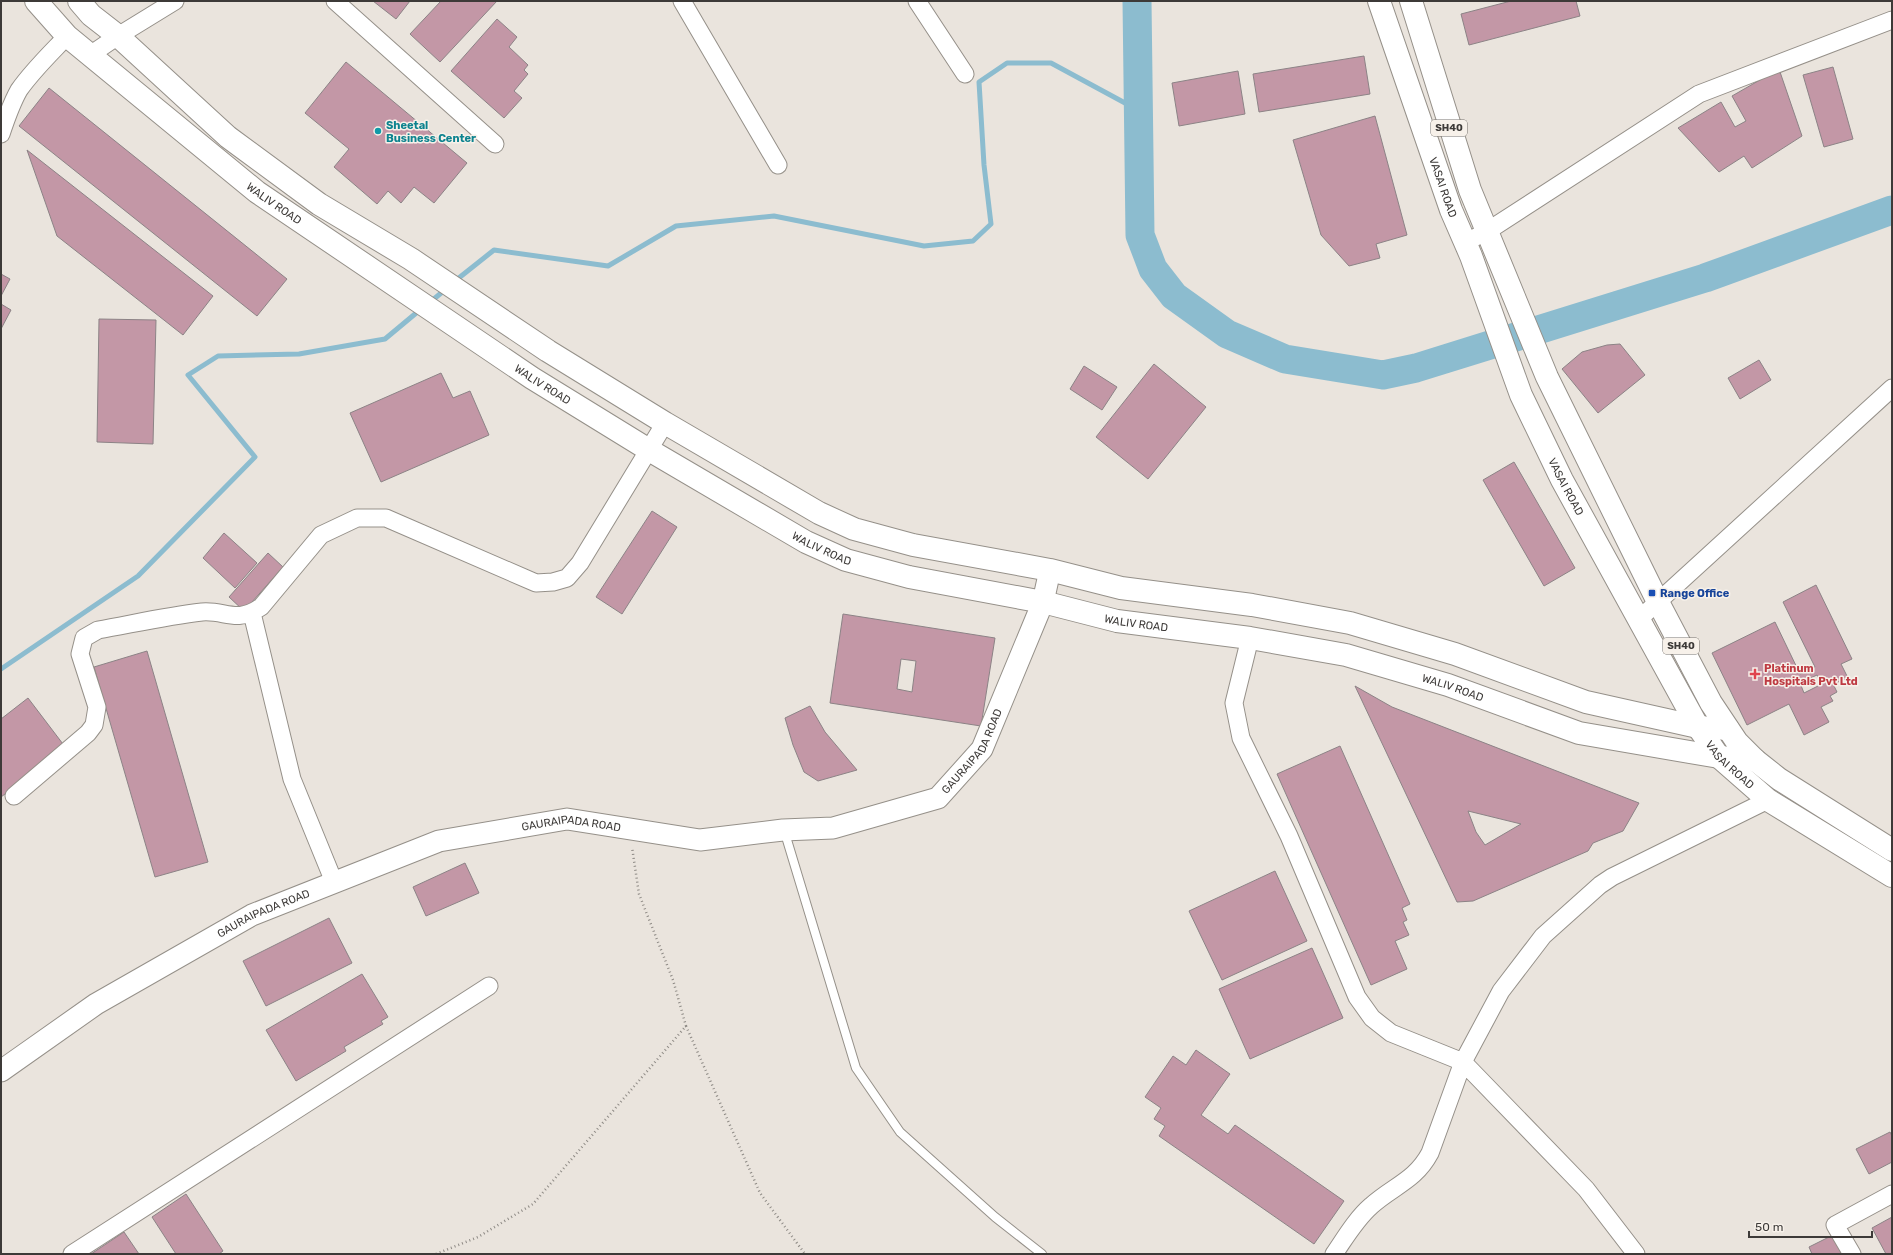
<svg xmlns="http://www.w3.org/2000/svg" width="1893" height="1255" viewBox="0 0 1893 1255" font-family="Rubik,sans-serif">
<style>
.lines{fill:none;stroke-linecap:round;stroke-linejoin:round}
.stream{stroke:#8cbccf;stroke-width:5}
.river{stroke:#8cbccf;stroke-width:29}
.building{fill:#c397a6;stroke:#8c8386;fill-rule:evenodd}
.service-casing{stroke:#959089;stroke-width:10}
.minor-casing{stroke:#959089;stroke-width:19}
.tertiary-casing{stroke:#959089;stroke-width:23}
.secondary-casing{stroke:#959089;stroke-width:24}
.primary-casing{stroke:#959089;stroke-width:24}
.path{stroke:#8f8b86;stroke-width:2.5;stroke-dasharray:1 3;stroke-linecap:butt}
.service{stroke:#fff;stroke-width:8}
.minor{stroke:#fff;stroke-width:17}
.tertiary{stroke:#fff;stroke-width:21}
.secondary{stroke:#fff;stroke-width:22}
.primary{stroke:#fff;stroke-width:22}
.culture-dot{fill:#0f9aa8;stroke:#f7f1ea;stroke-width:1.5}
.transit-dot{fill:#1a4fb4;stroke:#f7f1ea;stroke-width:1.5}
.health-dot{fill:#e0444e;stroke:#f7f1ea;stroke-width:1.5}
.labels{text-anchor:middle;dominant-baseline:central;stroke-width:3;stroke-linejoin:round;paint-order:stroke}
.shield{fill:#f7f1ea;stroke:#75716d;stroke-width:1}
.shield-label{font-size:10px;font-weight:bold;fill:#3d3a38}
.culture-label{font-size:11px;font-weight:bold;fill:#0d838f;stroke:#f7f1ea;text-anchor:start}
.street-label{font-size:11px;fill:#3d3a38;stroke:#f7f1ea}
.transit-label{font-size:11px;font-weight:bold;fill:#164399;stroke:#f7f1ea;text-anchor:start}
.health-label{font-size:11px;font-weight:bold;fill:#be3a42;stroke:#f7f1ea;text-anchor:start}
</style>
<rect width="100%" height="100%" fill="#eae4dd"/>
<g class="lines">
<path class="stream" d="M455,281l39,-31 114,16 68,-40 98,-10 150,30 49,-5 18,-17 -7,-59 -5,-83 28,-19h44l87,47
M429,303l17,-14
M1,669l137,-93 117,-119 -67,-82 30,-19 81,-2 86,-15 36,-30"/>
<path class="river" d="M1137,1l3,234 13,34 21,27 53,38 58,25 98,16 33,-7 289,-90 187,-68"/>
</g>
<path class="building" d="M373,1h37l-14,18z
M441,1h56l-57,61 -30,-28z
M1511,1h65l4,15 -111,29 -8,-31z
M497,19l20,18 -8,10 19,18 -4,5 4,4 -14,17 8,7 -18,20 -53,-47z
M1364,56l6,38 -111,18 -6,-38z
M346,62l121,101 -33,40 -20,-16 -13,16 -13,-12 -11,13 -43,-37 15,-18 -44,-36z
M1833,67l20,72 -29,8 -21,-72z
M1779,69l23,67 -50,32 -8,-12 -25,16 -41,-44 43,-26 14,25 11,-6 -14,-25z
M1238,71l7,43 -66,12 -7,-43z
M49,88l238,191 -30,37 -238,-190z
M1375,116l32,119 -31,9 4,14 -31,8 -28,-31 -28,-95z
M27,150l186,146 -30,39 -126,-99z
M1,274l9,5 -9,17z
M1,304l10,6 -10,19z
M99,319l57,1 -3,124 -56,-2z
M1620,344l25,31 -47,38 -36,-44 20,-17 25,-7z
M1759,360l12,20 -31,19 -12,-21z
M1154,364l52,43 -58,72 -52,-42z
M1084,366l33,21 -15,23 -32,-21z
M441,373l12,25 17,-7 19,44 -108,47 -31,-69z
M1514,462l61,106 -31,18 -61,-106z
M652,511l25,16 -55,87 -26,-17z
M224,533l33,30 -22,25 -32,-30z
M268,553l15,14 -39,44 -15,-14z
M1816,585l36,74 -11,5 7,14 -15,6 4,8 -7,4 3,5 -12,6 8,15 -25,13 -15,-31 -42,21 -35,-72 63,-31 25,52 15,-7 -32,-65zM1817,675l5,9 -18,9 -4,-10z
M843,614l152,24 -14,88 -151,-23zM901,659l15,2 -4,31 -15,-3z
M147,651l61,211 -53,15 -61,-210z
M1355,686l37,21 247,96 -16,28 -30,12 -5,8 -115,50 -16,1zM1468,811l53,13 -36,21 -9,-13z
M28,698l38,50 -65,49v-78z
M810,706l15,26 32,38 -39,11 -14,-9 -11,-27 -8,-27z
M1340,746l70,158 -8,4 5,12 -4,2 6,13 -14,6 12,28 -36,16 -94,-211z
M465,863l14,30 -53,23 -13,-29z
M1275,871l32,70 -85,39 -33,-69z
M329,918l23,45 -86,43 -23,-45z
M1312,948l31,70 -93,41 -31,-70z
M362,974l26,43 -7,4 2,3 -39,23 2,4 -50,30 -30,-51z
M1196,1050l34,24 -29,41 27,19 7,-9 109,76 -30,43 -155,-108 6,-10 -11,-7 7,-11 -16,-11 28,-41 13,9z
M1890,1132l2,4v26l-23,12 -13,-25z
M186,1194l37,57 -4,3h-43l-24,-37z
M1892,1217v37h-6l-14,-26z
M124,1232l15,22h-48z
M1837,1233l10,21h-35l-3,-7z"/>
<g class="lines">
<defs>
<path id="service" d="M784,830l72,238 44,64 95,85 47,37"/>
<path id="minor" d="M335,1l160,143
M682,1l96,164
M917,1l48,73
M90,55l28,-19 57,-35
M1,134c5,-15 10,-30 18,-44 14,-20 32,-37 48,-54
M1466,242l20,-10 213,-138 193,-74
M252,613l40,166 42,103
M1638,620l254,-232
M1250,638l-16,65 7,35 48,98 68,161 15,21 19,15 72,29 123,127 50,65
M14,796l74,-63 6,-8 3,-18 -17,-53 4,-16 14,-8c34,-6 69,-14 104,-18 24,-2 34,12 59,-5l60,-72 36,-17h29l150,65 17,-1 14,-4 13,-15 85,-140
M72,1254l417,-268
M1334,1254c11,-16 22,-35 37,-48 22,-20 44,-25 59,-53l33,-91 38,-71 42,-55 57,-51 12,-8 156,-77
M1852,1254l-17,-29 57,-31"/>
<g id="tertiary">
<path id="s1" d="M1,1071l95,-67 156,-89 187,-74 128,-22 133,21 83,-10 50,-2 105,-30 44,-49 61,-147 7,-32"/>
</g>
<g id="secondary">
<path id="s2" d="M36,1l31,35 190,156 275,186 117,72 157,92 40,18 63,17 134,25 74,19 133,17 96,17 102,30 131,48 140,24 36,3"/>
<path d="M79,1l12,14 27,21 110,101 91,67 92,55 137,92 117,72 154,90 35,16 59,16 137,25 71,18 131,17 98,18 105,31 131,48 112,25 30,2"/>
</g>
<g id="primary">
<path id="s3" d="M1379,1l72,209 20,46 50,139 41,85 136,247 21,30 49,43 124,76"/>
<path d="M1411,1l59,189 77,187 111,225 53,101 26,39 18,18 24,19 113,71"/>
</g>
</defs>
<use href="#service" class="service-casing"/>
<use href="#minor" class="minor-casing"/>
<use href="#tertiary" class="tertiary-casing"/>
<use href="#secondary" class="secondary-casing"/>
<use href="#primary" class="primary-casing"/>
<path class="path" d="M686,1026l74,167 45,61
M436,1254l42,-17 55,-33 153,-178 -13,-46 -34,-86 -7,-47"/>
<use href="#service" class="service"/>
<use href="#minor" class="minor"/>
<use href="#tertiary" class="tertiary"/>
<use href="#secondary" class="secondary"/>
<use href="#primary" class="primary"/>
</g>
<circle class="culture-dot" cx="378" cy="131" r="4"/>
<rect class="transit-dot" x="1648" y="589" width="8" height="8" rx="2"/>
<path class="health-dot" d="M1753 668h4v4h4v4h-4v4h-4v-4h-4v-4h4z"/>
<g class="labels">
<g class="shield">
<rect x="1431" y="120" width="36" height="16" rx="3"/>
<rect x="1663" y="638" width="36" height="16" rx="3"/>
</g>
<g class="shield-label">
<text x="1449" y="128">SH40</text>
<text x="1681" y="646">SH40</text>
</g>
<g class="culture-label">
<text x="386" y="125">Sheetal<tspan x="386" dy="13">Business Center</tspan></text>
</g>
<g class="street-label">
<text stroke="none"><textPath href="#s3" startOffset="197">VASAI ROAD</textPath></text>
<text stroke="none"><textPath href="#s2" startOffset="313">WALIV ROAD</textPath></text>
<text stroke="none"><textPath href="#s2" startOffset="637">WALIV ROAD</textPath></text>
<text stroke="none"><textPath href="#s3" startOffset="521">VASAI ROAD</textPath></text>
<text stroke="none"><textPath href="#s2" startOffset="961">WALIV ROAD</textPath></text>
<text stroke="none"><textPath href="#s2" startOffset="1285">WALIV ROAD</textPath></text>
<text stroke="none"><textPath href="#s2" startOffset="1609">WALIV ROAD</textPath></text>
<text stroke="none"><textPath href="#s1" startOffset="1063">GAURAIPADA ROAD</textPath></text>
<text stroke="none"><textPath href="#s3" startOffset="845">VASAI ROAD</textPath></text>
<text stroke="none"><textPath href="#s1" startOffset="631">GAURAIPADA ROAD</textPath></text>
<text stroke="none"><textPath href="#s1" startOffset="307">GAURAIPADA ROAD</textPath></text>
</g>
<g class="transit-label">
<text x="1660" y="593">Range Office</text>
</g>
<g class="health-label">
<text x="1764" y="668">Platinum<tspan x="1764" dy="13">Hospitals Pvt Ltd</tspan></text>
</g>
</g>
<rect width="1893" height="1255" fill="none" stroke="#3d3a38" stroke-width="4"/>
<path d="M1749 1231v6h123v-6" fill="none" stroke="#3d3a38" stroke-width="2"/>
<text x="1755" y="1231" font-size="12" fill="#3d3a38" stroke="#f7f1ea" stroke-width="3" paint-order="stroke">50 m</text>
</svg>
